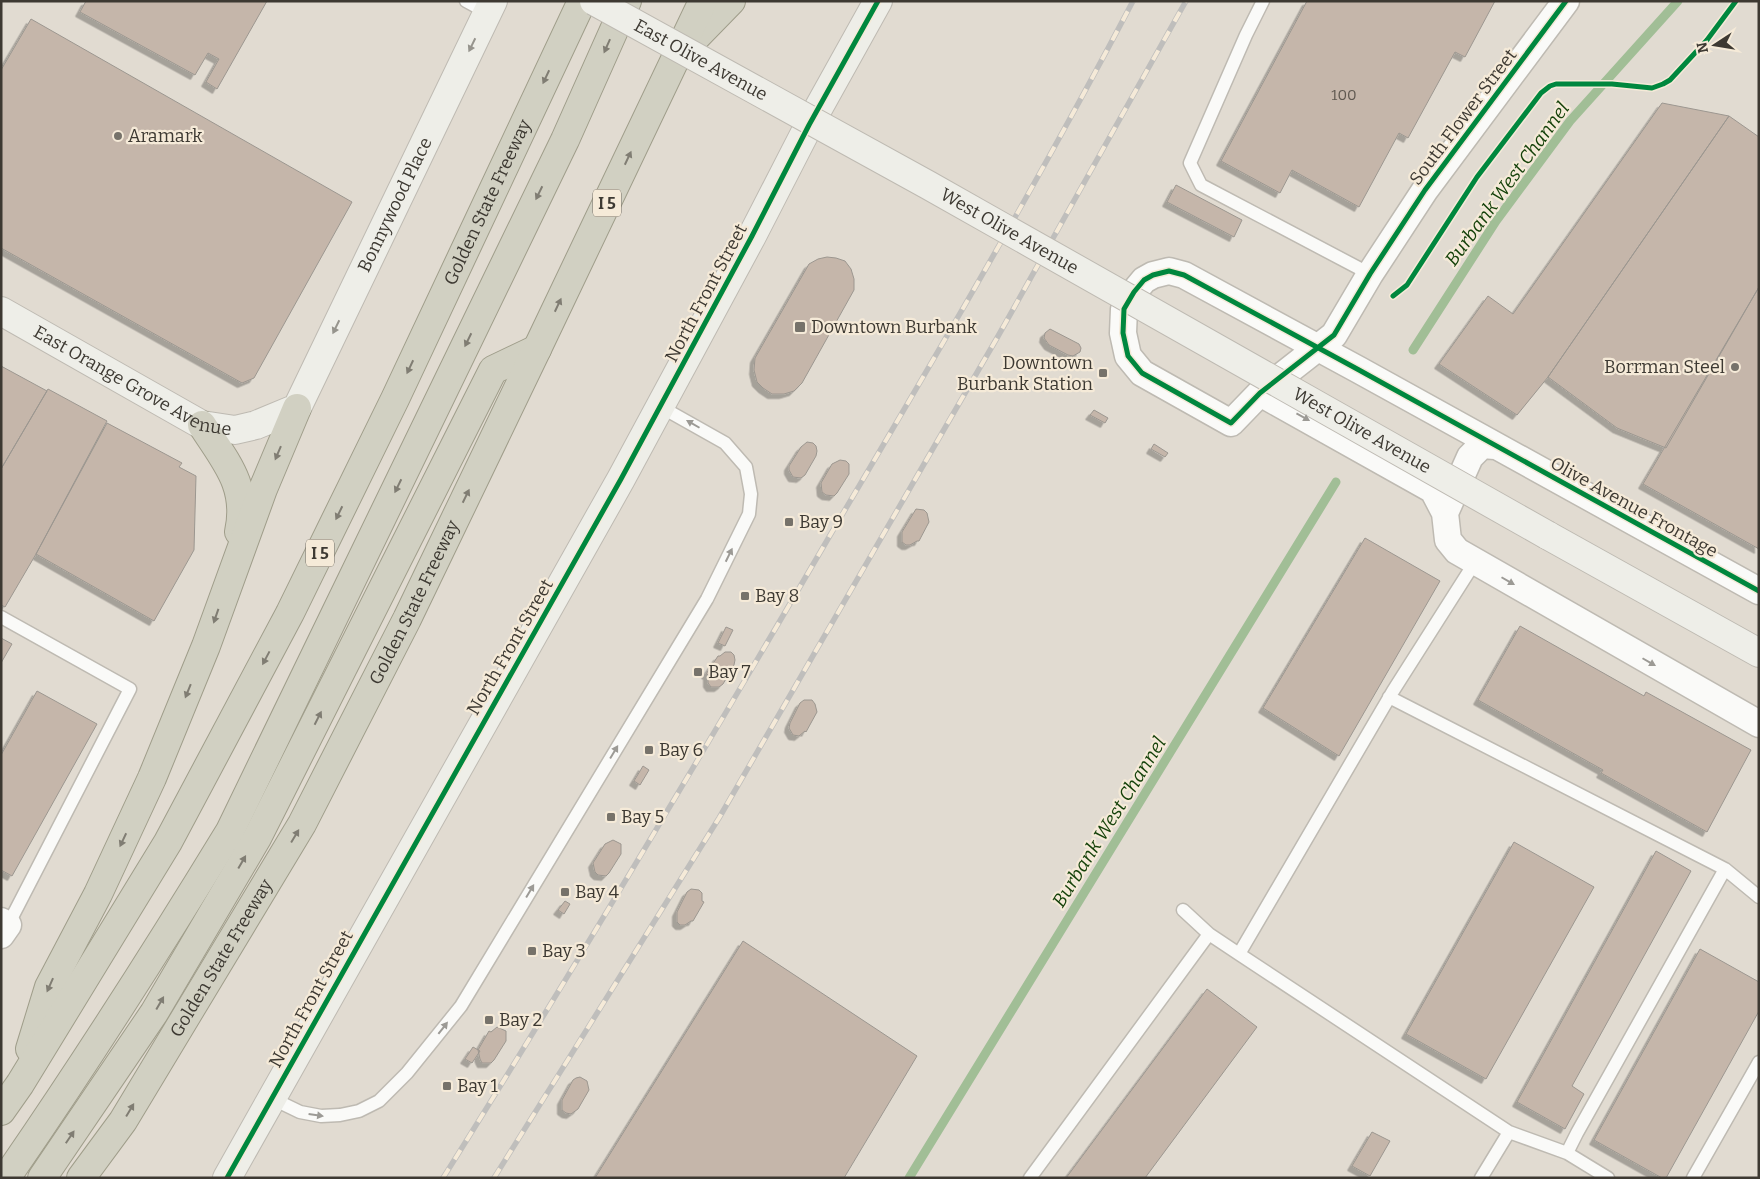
<svg xmlns="http://www.w3.org/2000/svg" width="1760" height="1179" viewBox="0 0 1760 1179" font-family="Bitter,serif">
<style>
.lines{fill:none;stroke-linecap:round;stroke-linejoin:round}
.stream{stroke:#a1be96;stroke-width:9}
.building{fill:#c5b6aa;stroke:#9c9790;filter:url(#shadow)}
.service-casing{stroke:#bebab2;stroke-width:15}
.minor-casing{stroke:#bebab2;stroke-width:29}
.secondary-casing{stroke:#bebab2;stroke-width:30}
.motorway-casing{stroke:#9f9d8a;stroke-width:30}
.service{stroke:#fafaf8;stroke-width:12}
.minor{stroke:#fafaf8;stroke-width:26}
.secondary{stroke:#eeeee8;stroke-width:28}
.motorway{stroke:#d1d0c2;stroke-width:28}
.rail-casing{stroke:#bfbebc;stroke-width:5.5}
.rail{stroke:#f5ead8;stroke-width:4;stroke-dasharray:11;stroke-linecap:butt}
.secondary-bridge-casing{stroke:#bebab2;stroke-width:30;stroke-linecap:butt}
.secondary-bridge{stroke:#eeeee8;stroke-width:28}
.cycleway-casing{stroke:#f5ead8;stroke-width:8}
.cycleway{stroke:#00873e;stroke-width:5}
.oneway{fill:#96948d}
.oneway2{fill:#807d73}
.oneway3{fill:#9c9a95}
.poi-dot{fill:#76726a;stroke:#f5ead8;stroke-width:2}
.labels{text-anchor:middle;dominant-baseline:central;stroke-width:4.5;stroke-linejoin:round;paint-order:stroke}
.number-label{font-size:15px;fill:#5f5850}
.shield{fill:#f5ead8;stroke:#746e64;stroke-width:1}
.shield-label{font-size:16px;font-weight:bold;fill:#3d3932}
.street-label{font-size:18px;fill:#3d3932;stroke:#f5ead8}
.poi-label{font-size:18px;fill:#3d3932;stroke:#f5ead8;text-anchor:start}
.water-label{font-size:19px;font-style:italic;fill:#15420a;stroke:#f5ead8}
</style>
<defs>
<filter id="shadow"><feDropShadow dx="-4.5" dy="4.5" stdDeviation="0" flood-color="#0004"/></filter>
</defs>
<rect width="100%" height="100%" fill="#e1dbd1"/>
<g class="lines">
<path class="stream" d="M1413,350l83,-129 74,-100 108,-120
M909,1178l427,-696"/>
</g>
<path class="building" d="M86,1h181l-50,88 -11,-7 13,-23 -11,-6 -13,22 -115,-63z
M1307,1h188l-30,56 -10,-5 -47,86 -9,-5 -40,74 -67,-37 -12,23 -59,-32z
M31,19l321,183 -98,176 -12,5 -241,-135v-178z
M1662,103l67,13 -181,261 -31,38 -78,-51 49,-68 25,18z
M1729,116l30,21v150l-93,161 -49,-20 -69,-51z
M1176,185l66,35 -8,17 -67,-35z
M827,257l9,1 9,3 6,8 3,10v11l-52,93 -8,8 -10,3h-12l-9,-6 -6,-6 -3,-12 1,-12 54,-94 9,-5z
M1759,287v262l-116,-65z
M1050,329l29,15 2,4 -1,4 -7,4 -5,-1 -19,-10 -5,-7 1,-5z
M1,366l46,25 -46,78z
M48,389l59,32 -71,133 -31,53 -4,-2v-136z
M1094,410l14,8 -3,5 -15,-8z
M107,423l75,40 -3,4 17,9 -2,74 -40,71 -118,-67z
M807,442l6,1 3,3 1,5 -1,5 -11,19 -4,3 -8,-1 -4,-7v-4l12,-19z
M1154,444l14,9 -3,4 -14,-8z
M840,460l6,1 3,3v10l-12,19 -3,3 -8,-1 -4,-3 -1,-9 11,-19z
M916,509l8,1 3,3 2,9 -10,19h-2l-7,4h-4l-4,-3v-10z
M1365,538l75,43 -101,175 -76,-48z
M1520,626l124,70 2,-4 105,58 -44,82 -106,-59 2,-3 -125,-70z
M726,627l7,3 -8,16 -7,-3z
M1,638l11,6 -11,19z
M725,652h6l3,3 1,5 -1,5 -11,19 -4,3h-8l-3,-4v-8l-2,-1 12,-18h2z
M37,691l60,33 -85,152 -11,-6v-115z
M804,700h8l3,4 2,8 -11,20 -1,-1 -6,5 -6,-1 -4,-7 1,-5 10,-20z
M643,766l6,4 -9,15 -6,-4z
M613,840l8,4v10l-12,19 -3,3 -8,-1 -3,-3 -2,-9 12,-19z
M1514,842l80,45 -108,192 -80,-45z
M1656,851l35,20 -119,215 12,8 -19,35 -48,-27z
M691,889l8,1 3,3v8l2,1 -11,19h-2l-6,4h-5l-3,-3v-10l10,-20z
M565,901l5,3 -6,10 -6,-4z
M743,941l174,115 -73,122h-249z
M1700,949l59,33v29l-93,167h-4l-68,-38z
M1207,989l50,38 -112,151h-79z
M497,1027l9,4v10l-12,19 -3,3h-9l-2,-4 -2,-9 11,-19 2,1z
M473,1047l7,4 -8,12 -7,-4z
M580,1077l7,4 2,9 -11,19 -7,5 -5,-1 -4,-3v-10l11,-20 3,-2z
M1372,1132l18,9 -20,35 -18,-10z"/>
<g class="lines">
<defs>
<path id="service" d="M466,1l22,12
M1263,1l-17,34 -56,128 11,22 169,89
M1,617l129,72 -122,236
M1389,697l336,172
M1183,910l26,24 30,20 270,178 -28,46
M1239,954l154,-263 82,-129
M271,1098l29,14 21,4 19,-1 19,-4 20,-10 28,-28 54,-67 246,-407 42,-85 2,-20 -5,-27 -21,-24 -64,-36
M1509,1132l58,21 41,25
M1567,1153l10,-20 148,-264 34,28
M1030,1178l179,-244
M1693,1178l66,-116"/>
<path id="minor" d="M1566,1l-141,189 -55,84 -36,61 -74,58 -29,30 -89,-50 -14,-17 -5,-23 1,-24 10,-17 10,-12 9,-5 16,-4 15,4 175,95 400,221
M1260,393l173,97 12,23
M1495,446l-13,-1 -12,12 -25,56 3,27 9,11 302,173
M1,921l7,4 -7,10"/>
<g id="secondary">
<path id="s1" d="M1,311l201,114 33,5 21,-5 41,-17 196,-407"/>
<path d="M1547,535l212,118"/>
<path d="M227,1178l394,-699 131,-243 57,-111 69,-124"/>
</g>
<g id="motorway">
<path d="M691,42l40,-41"/>
<path d="M202,425c23,36 47,61 37,107"/>
<path d="M30,1049l19,-62 49,-93 54,-116 54,-132 57,-157 34,-81"/>
<path id="s2" d="M1,1111l19,-27 148,-242 122,-229 105,-214 187,-398"/>
<path d="M6,1178c78,-113 152,-229 224,-347l335,-691 62,-139"/>
<path d="M42,1178l112,-165 103,-175 236,-468 44,-21"/>
<path id="s3" d="M81,1178l42,-57 179,-297 105,-205 130,-270 166,-348"/>
</g>
</defs>
<use href="#service" class="service-casing"/>
<use href="#minor" class="minor-casing"/>
<use href="#secondary" class="secondary-casing"/>
<use href="#motorway" class="motorway-casing"/>
<use href="#service" class="service"/>
<use href="#minor" class="minor"/>
<use href="#secondary" class="secondary"/>
<use href="#motorway" class="motorway"/>
<defs>
<path id="rail" d="M443,1178c136,-217 267,-437 396,-658 101,-171 202,-343 294,-519
M494,1178l225,-360 278,-480 189,-337"/>
</defs>
<use href="#rail" class="rail-casing"/>
<use href="#rail" class="rail"/>
<defs>
<g id="secondary-bridge">
<path id="s4" d="M594,1l334,184 619,350"/>
</g>
</defs>
<use href="#secondary-bridge" class="secondary-bridge-casing"/>
<use href="#secondary-bridge" class="secondary-bridge"/>
<defs>
<path id="cycleway" d="M1566,1l-141,189 -55,84 -36,61 -74,58 -29,30 -89,-50 -14,-17 -5,-23 1,-24 10,-17 10,-12 9,-5 16,-4 15,4 175,95 400,221
M1393,296l14,-11 70,-108 64,-84 9,-7 6,-2h56l40,4 11,-4 7,-4 37,-40 29,-39
M227,1178l394,-699 131,-243 57,-111 69,-124"/>
</defs>
<use href="#cycleway" class="cycleway-casing"/>
<use href="#cycleway" class="cycleway"/>
</g>
<defs><path id="oneway-solid" d="M-6-.8H1V-3.2L6.5 0L1 3.2V.8H-6Z" transform="scale(1.25)"/></defs>
<g class="oneway">
<use href="#oneway-solid" transform="translate(472 45) rotate(116)"/>
<use href="#oneway-solid" transform="translate(336 327) rotate(116)"/>
</g>
<g class="oneway2">
<use href="#oneway-solid" transform="translate(607 46) rotate(114)"/>
<use href="#oneway-solid" transform="translate(546 77) rotate(115)"/>
<use href="#oneway-solid" transform="translate(628 158) rotate(-65)"/>
<use href="#oneway-solid" transform="translate(539 193) rotate(116)"/>
<use href="#oneway-solid" transform="translate(558 305) rotate(-65)"/>
<use href="#oneway-solid" transform="translate(468 340) rotate(116)"/>
<use href="#oneway-solid" transform="translate(410 367) rotate(115)"/>
<use href="#oneway-solid" transform="translate(278 453) rotate(113)"/>
<use href="#oneway-solid" transform="translate(398 486) rotate(116)"/>
<use href="#oneway-solid" transform="translate(466 496) rotate(-64)"/>
<use href="#oneway-solid" transform="translate(339 513) rotate(116)"/>
<use href="#oneway-solid" transform="translate(216 616) rotate(109)"/>
<use href="#oneway-solid" transform="translate(266 658) rotate(118)"/>
<use href="#oneway-solid" transform="translate(188 691) rotate(112)"/>
<use href="#oneway-solid" transform="translate(318 718) rotate(-63)"/>
<use href="#oneway-solid" transform="translate(295 836) rotate(-59)"/>
<use href="#oneway-solid" transform="translate(123 840) rotate(115)"/>
<use href="#oneway-solid" transform="translate(242 862) rotate(-60)"/>
<use href="#oneway-solid" transform="translate(50 985) rotate(114)"/>
<use href="#oneway-solid" transform="translate(160 1003) rotate(-60)"/>
<use href="#oneway-solid" transform="translate(130 1110) rotate(-59)"/>
<use href="#oneway-solid" transform="translate(70 1137) rotate(-56)"/>
</g>
<g class="oneway3">
<use href="#oneway-solid" transform="translate(1303 417) rotate(29)"/>
<use href="#oneway-solid" transform="translate(693 424) rotate(-150)"/>
<use href="#oneway-solid" transform="translate(729 555) rotate(-64)"/>
<use href="#oneway-solid" transform="translate(1508 581) rotate(30)"/>
<use href="#oneway-solid" transform="translate(1649 662) rotate(30)"/>
<use href="#oneway-solid" transform="translate(614 752) rotate(-59)"/>
<use href="#oneway-solid" transform="translate(530 891) rotate(-59)"/>
<use href="#oneway-solid" transform="translate(443 1028) rotate(-52)"/>
<use href="#oneway-solid" transform="translate(316 1115) rotate(8)"/>
</g>
<g class="poi-dot">
<circle cx="118" cy="136" r="5"/>
<rect x="794" y="321" width="12" height="12" rx="2.5"/>
<circle cx="1735" cy="367" r="5"/>
<rect x="1098" y="368" width="10" height="10" rx="2.5"/>
<rect x="784" y="517" width="10" height="10" rx="2.5"/>
<rect x="740" y="591" width="10" height="10" rx="2.5"/>
<rect x="693" y="667" width="10" height="10" rx="2.5"/>
<rect x="644" y="745" width="10" height="10" rx="2.5"/>
<rect x="606" y="812" width="10" height="10" rx="2.5"/>
<rect x="560" y="887" width="10" height="10" rx="2.5"/>
<rect x="527" y="946" width="10" height="10" rx="2.5"/>
<rect x="484" y="1015" width="10" height="10" rx="2.5"/>
<rect x="442" y="1081" width="10" height="10" rx="2.5"/>
</g>
<g class="labels">
<g class="number-label">
<text x="1344" y="95">100</text>
</g>
<g class="shield">
<rect x="593" y="189.5" width="28" height="27" rx="4"/>
<rect x="306" y="539.5" width="28" height="27" rx="4"/>
</g>
<g class="shield-label">
<text x="607" y="203">I 5</text>
<text x="320" y="553">I 5</text>
</g>
<g class="street-label">
<text stroke="none"><textPath href="#s4" startOffset="122">East Olive Avenue</textPath></text>
<text transform="translate(1463 117) rotate(-53)">South Flower Street</text>
<text stroke="none"><textPath href="#s2" startOffset="1032">Golden State Freeway</textPath></text>
<text stroke="none"><textPath href="#s1" startOffset="556">Bonnywood Place</textPath></text>
<text stroke="none"><textPath href="#s4" startOffset="475">West Olive Avenue</textPath></text>
<text transform="translate(706 293) rotate(-62)">North Front Street</text>
<text stroke="none"><textPath href="#s1" startOffset="150">East Orange Grove Avenue</textPath></text>
<text stroke="none"><textPath href="#s4" startOffset="880">West Olive Avenue</textPath></text>
<text transform="translate(1634 507) rotate(29)">Olive Avenue Frontage</text>
<text stroke="none"><textPath href="#s3" startOffset="666">Golden State Freeway</textPath></text>
<text transform="translate(510 647) rotate(-60)">North Front Street</text>
<text stroke="none"><textPath href="#s3" startOffset="261">Golden State Freeway</textPath></text>
<text transform="translate(311 999) rotate(-61)">North Front Street</text>
</g>
<g class="poi-label">
<text x="128" y="136">Aramark</text>
<text x="811" y="327">Downtown Burbank</text>
<text x="1093" y="363" text-anchor="end">Downtown<tspan x="1093" dy="21">Burbank Station</tspan></text>
<text x="1725" y="367" text-anchor="end">Borrman Steel</text>
<text x="799" y="522">Bay 9</text>
<text x="755" y="596">Bay 8</text>
<text x="708" y="672">Bay 7</text>
<text x="659" y="750">Bay 6</text>
<text x="621" y="817">Bay 5</text>
<text x="575" y="892">Bay 4</text>
<text x="542" y="951">Bay 3</text>
<text x="499" y="1020">Bay 2</text>
<text x="457" y="1086">Bay 1</text>
</g>
<g class="water-label">
<text transform="translate(1507 184) rotate(-54)">Burbank West Channel</text>
<text transform="translate(1109 822) rotate(-58)">Burbank West Channel</text>
</g>
</g>
<rect width="1760" height="1179" fill="none" stroke="#3d3932" stroke-width="5"/>
<g transform="translate(1715 45) rotate(258)" stroke="#f5ead8" stroke-width="4" paint-order="stroke">
<path d="M0-4L9 19L0 12L-9 19Z" fill="#3d3932"/>
<text y="-8" font-size="14" font-weight="bold" text-anchor="middle" fill="#3d3932">N</text>
</g>
</svg>
